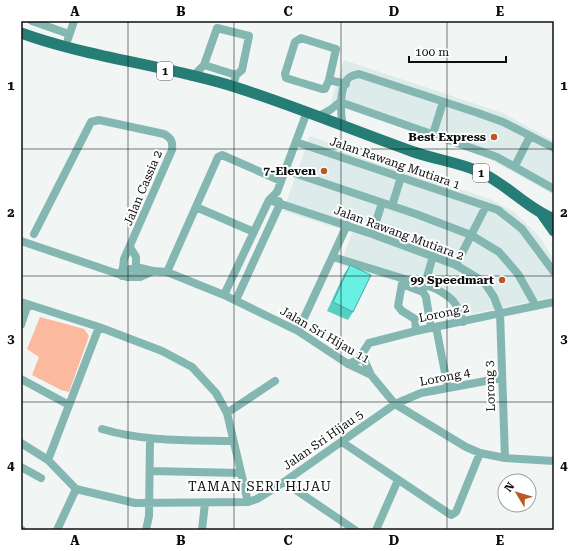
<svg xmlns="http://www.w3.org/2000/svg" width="575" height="551" viewBox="0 0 575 551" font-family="'Roboto Serif',serif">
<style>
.built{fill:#ddecea}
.green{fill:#fbb99d}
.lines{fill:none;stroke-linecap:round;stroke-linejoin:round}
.minor{stroke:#84b7b1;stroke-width:8}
.major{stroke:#267d76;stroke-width:11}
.wall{fill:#59cec3}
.building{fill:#68f0e3;stroke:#49a89f}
.grid{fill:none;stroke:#0d0f0f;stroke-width:1;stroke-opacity:0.55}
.poi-dot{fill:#bc5826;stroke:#fff;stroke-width:1.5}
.labels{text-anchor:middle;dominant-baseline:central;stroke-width:4;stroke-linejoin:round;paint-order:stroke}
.shield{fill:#fff;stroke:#565757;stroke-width:1}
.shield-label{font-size:11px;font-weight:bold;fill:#0d0f0f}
.poi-label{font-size:12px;font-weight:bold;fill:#0d0f0f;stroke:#fff;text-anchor:end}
.street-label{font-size:12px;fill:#0d0f0f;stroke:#fff}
.neighbourhood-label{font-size:13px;letter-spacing:1px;fill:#0d0f0f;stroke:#fff}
.neatline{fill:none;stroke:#0d0f0f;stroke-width:1.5}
.grid-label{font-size:13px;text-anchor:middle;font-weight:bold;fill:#0d0f0f}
</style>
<rect width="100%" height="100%" fill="#f1f6f5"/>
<path class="built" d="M344,60l159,53 51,28v54l-70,-39 -153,-54z
M310,136l182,64 22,12 25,24 15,24v37l-98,20 -3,-12 -19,-13 -94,-27 12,-32 -69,-22z"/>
<path class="green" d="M40,317l44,12 5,7 -20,56 -8,-2 -29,-15 7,-18 -12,-8z"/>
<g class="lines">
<path class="minor" d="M32,21l37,13
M301,38l35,11 -7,31 -4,9h-3l-36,-11 -1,-4 10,-32z
M68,39l6,-18
M204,65l13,-37 32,8 -7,34 -6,5
M192,77l12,-12 32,10 -1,4
M329,80l17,4
M340,102l157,55 57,32
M319,116l11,-6 10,-8
M343,125c-3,-11 -4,-41 7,-48 3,-2 6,-2 9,-3l119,39 25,9 51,26
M433,134l10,-32
M296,142l202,68 24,19 32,43
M515,166l15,-30
M285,170l131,44 55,21 28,17 19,22 18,32
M269,200l103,34 84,31 28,17 10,15 6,16 5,145
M392,206l9,-29
M196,207l58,25
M34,234l57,-112 8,-2 65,14c7,4 9,7 8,16l-48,109 -2,17
M372,234l10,-31
M21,241l106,36h13l13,-6
M130,247l6,10v15
M333,257l101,31c18,9 23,14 29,34
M456,265l30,-59
M120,272l16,-5 17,4 14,1 57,23 74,36 50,33 23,11
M167,272l51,-115 4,-2 59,26
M425,284l8,-28
M224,295l45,-95 8,-8 30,-80
M236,300l44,-96 -1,-3
M21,302l78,25 63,24 30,16 24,26 11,20 21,89
M21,325l7,-21
M436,327l12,61
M298,331l49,-106
M416,331l-1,-12 -13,-8 -4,-5 4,-22 21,8 3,5 5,31
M362,355l9,20 24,29 71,43 14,6 25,5 49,3
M348,364l10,-4 11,-17 47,-12 138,-29
M21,379l48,26
M227,413l48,-32
M102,429c43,13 87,11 131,12
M342,442l109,73 5,-3 24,-59
M21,443l27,17 28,29 59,14 113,-1 9,-3 27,-17 111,-78 26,-11 81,-15
M48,460l51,-133
M21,467l20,11
M150,471l91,2
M284,482l71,48
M21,530h1
M57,530l19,-41
M146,530l3,-14 1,-77
M202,530l3,-27
M376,530l22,-50"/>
<path class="major" d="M21,33c69,25 144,32 214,54 60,19 117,43 176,64 22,8 46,11 67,20 28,12 48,37 76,48
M542,214l12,17"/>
</g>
<path class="wall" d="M350,265l3,47 -5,8 -21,-9 17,-37z"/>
<path class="building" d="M350,265l21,10 -18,37 -20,-10z"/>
<path class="grid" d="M128,21v509M234,21v509M341,21v509M447,21v509M21,149h533M21,276h533M21,402h533"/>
<g class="poi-dot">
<circle cx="494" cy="137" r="4"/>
<circle cx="324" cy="171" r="4"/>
<circle cx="502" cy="280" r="4"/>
</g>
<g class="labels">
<g class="shield">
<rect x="157" y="62" width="16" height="18" rx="3"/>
<rect x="473" y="164" width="16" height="18" rx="3"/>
</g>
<g class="shield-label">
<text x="165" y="71">1</text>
<text x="481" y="173">1</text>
</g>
<g class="poi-label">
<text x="486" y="137">Best Express</text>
<text x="316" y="171">7-Eleven</text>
<text x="494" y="280">99 Speedmart</text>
</g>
<g class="street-label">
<text transform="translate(395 163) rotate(19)">Jalan Rawang Mutiara 1</text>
<text transform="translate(143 188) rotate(-67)">Jalan Cassia 2</text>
<text transform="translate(399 233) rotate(20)">Jalan Rawang Mutiara 2</text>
<text transform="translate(444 313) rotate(-12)">Lorong 2</text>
<text transform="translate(325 335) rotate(30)">Jalan Sri Hijau 11</text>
<text transform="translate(445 377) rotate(-11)">Lorong 4</text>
<text transform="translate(490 386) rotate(-92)">Lorong 3</text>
<text transform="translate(323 440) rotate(-35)">Jalan Sri Hijau 5</text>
</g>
<g class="neighbourhood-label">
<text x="260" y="486">TAMAN SERI HIJAU</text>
</g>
</g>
<rect width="575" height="551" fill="none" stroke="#ffffff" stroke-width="44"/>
<g transform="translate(517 493) rotate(308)"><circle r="19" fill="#ffffff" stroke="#9e9f9f"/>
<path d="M0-3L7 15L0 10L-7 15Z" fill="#bc5826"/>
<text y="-6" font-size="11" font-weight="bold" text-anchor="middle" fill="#0d0f0f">N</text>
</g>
<path d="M409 56v6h97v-6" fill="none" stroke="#0d0f0f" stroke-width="2"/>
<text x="415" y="56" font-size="12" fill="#0d0f0f" stroke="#ffffff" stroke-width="3" paint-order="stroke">100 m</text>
<rect x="22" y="22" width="531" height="507" class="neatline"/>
<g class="grid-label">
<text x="75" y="16">A</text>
<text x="181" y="16">B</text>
<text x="288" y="16">C</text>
<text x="394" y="16">D</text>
<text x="500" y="16">E</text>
<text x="11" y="90">1</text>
<text x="564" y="90">1</text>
<text x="11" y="217">2</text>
<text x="564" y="217">2</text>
<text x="11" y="343">3</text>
<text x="564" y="343">3</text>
<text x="11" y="470">4</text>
<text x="564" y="470">4</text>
<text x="75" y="545">A</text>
<text x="181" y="545">B</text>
<text x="288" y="545">C</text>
<text x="394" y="545">D</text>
<text x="500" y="545">E</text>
</g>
</svg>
